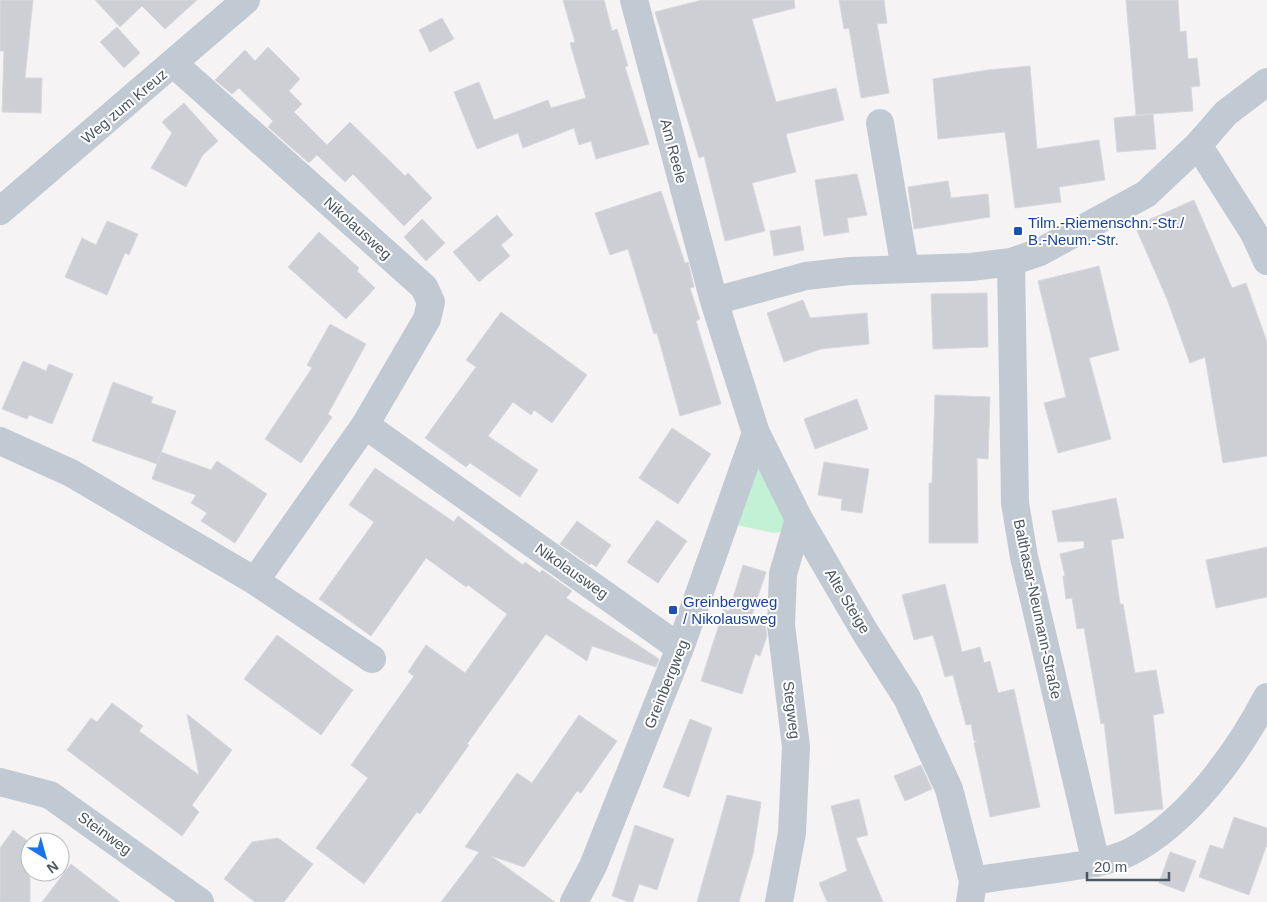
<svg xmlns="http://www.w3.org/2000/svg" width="1267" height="902" viewBox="0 0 1267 902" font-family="Arial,sans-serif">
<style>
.green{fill:#c3f1d5}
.building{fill:#cdcfd5;stroke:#d7d9de}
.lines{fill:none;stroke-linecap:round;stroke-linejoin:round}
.street{stroke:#c1cad2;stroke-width:28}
.transit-dot{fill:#1a4fb4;stroke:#fff;stroke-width:2}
.labels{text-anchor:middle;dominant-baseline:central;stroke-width:4;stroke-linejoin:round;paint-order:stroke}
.street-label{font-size:15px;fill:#4a5661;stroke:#fff}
.transit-label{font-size:15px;fill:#164399;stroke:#fff;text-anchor:start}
</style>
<rect width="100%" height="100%" fill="#f5f3f3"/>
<path class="green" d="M758,469l31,41 -2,21 -14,2 -36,-8z"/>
<path class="building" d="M0,0h33l-8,78h17l-1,35 -39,-1 2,-61h-4z
M95,0h102l-32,29 -23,-23 -22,21z
M563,0h41l8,31 5,-2 11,37 -3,1 24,77 -53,15 -5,-18 -12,4 -5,-17 -51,20 -5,-15 -41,16 -23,-57 25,-10 15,38 54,-20 3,8 35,-10 -16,-55 5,-1z
M702,0h92l1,8 -43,11 24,83 60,-14 8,32 -58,14 10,38 -44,11 13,48 -40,10 -21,-85 -5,2 -44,-146z
M839,0h45l3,23 -10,1 12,69 -28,5 -12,-70 -5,1z
M1126,0h52l2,32 6,-1 2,28 9,-1 3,28 -9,1 2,24 -57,4z
M442,18l12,21 -24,13 -11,-22z
M117,27l23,26 -16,15 -24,-26z
M268,47l32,32 -11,12 13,13 -8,8 33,33 23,-23 55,54 3,-3 24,25 -28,28 -51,-52 -8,8 -28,-27 -8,8 -41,-36 5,-6 -34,-33 -7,6 -17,-14 30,-30 10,11z
M1030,66l7,83 62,-9 6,40 -46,7 2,15 -46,6 -10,-76 -67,7 -5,-60 55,-9z
M184,103l34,38 -16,15 -16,31 -35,-19 21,-35 -10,-11z
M1153,114l3,35 -39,3 -3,-34z
M857,174l10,41 -20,3 2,14 -25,4 -9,-56z
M948,181l3,17 37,-4 2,23 -76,12 -6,-42z
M661,191l24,72 3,-1 6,25 -4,1 10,31 -4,2 25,83 -41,12 -23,-83 -3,1 -26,-85 -18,6 -15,-42z
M1194,200l38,88 14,-5 21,59v114l-44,7 -18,-106 -15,6 -23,-64 -32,-73z
M497,215l16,20 -12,10 9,11 -31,26 -26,-30z
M422,219l23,24 -19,18 -22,-24z
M107,221l31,13 -9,21 -4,-2 -18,42 -42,-18 17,-39 14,7z
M800,226l4,24 -30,6 -4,-25z
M319,232l40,36 -2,3 18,17 -29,31 -58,-52z
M1099,266l20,84 -30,8 22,81 -53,14 -14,-50 22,-6 -28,-116z
M987,293l1,54 -55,2 -2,-55z
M803,300l7,18 57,-5 2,31 -48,5 -37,13 -17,-49z
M501,312l86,63 -35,48 -18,-13 -3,5 -18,-13 -25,34 50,34 -18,27 -50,-34 -4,4 -41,-29 51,-71 -10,-7z
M330,324l36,20 -38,70 4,3 -31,46 -36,-24 47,-71 -5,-3z
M23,361l23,10 3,-7 24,10 -21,50 -23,-9 -2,4 -25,-10z
M113,382l40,15 -2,6 25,8 -19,53 -65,-23z
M935,395l55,2 -2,62 -11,-1 1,85h-49v-60h3z
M857,399l11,30 -53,20 -11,-30z
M672,428l39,26 -33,50 -39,-26z
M161,452l50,18 6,-9 50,33 -32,49 -34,-22 6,-8 -16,-10 5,-8 -44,-16z
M824,462l45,7 -7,44 -21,-3 1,-11 -24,-4z
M375,468l79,54 4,-6 65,49 2,-3 15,11 2,-3 30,21 -6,7 93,61 -3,8 -64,-21 -5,15 -41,-27 -79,110 2,1 -49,69 -3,-2 -53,72 -48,-36 52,-70 -17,-13 63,-89 -6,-4 18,-27 39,28 42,-59 -39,-29 -2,2 -40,-29 -55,78 -52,-37 55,-77 -25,-17z
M1116,498l8,40 -13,2 9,64h3l12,69 21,-3 8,43 -11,2 10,94 -48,5 -11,-91 -3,1 -17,-96 -7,1 -5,-31 -6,1 -3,-23h2l-5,-22 24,-6v-7l-26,1 -6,-31z
M657,520l30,21 -29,42 -31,-21z
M577,521l34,24 -15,22 -5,-4 -1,2 -30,-21z
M1267,547v50l-51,11 -10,-48z
M743,565l23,7 -15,46 14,5 2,13 -7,20 -5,-2 -13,40 -41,-13 23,-72 5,2z
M945,584l17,68 18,-5 4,16 6,-2 8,32 16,-4 26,118 -50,10 -16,-74 3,-2h-3l-3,-17 -5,1 -13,-50 -8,2 -12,-42 -19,5 -12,-45z
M277,635l76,55 -32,45 -77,-56z
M112,703l31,23 -4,5 60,44 -12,-61 45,36 -40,55 7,7 -17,24 -115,-86 24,-32 6,4z
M579,715l38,26 -36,52 -4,-2 -53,76 -33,-11 64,46h-114l38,-50 -14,-5 52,-74 15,10z
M690,719l22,9 -23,69 -26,-10z
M921,765l11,24 -27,12 -11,-25z
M727,795l34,7 -8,52 -14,48h-42z
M859,799l9,36 -12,3 27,64h-56l-8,-19 28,-12 -16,-65z
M1234,817l33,11v16l-18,51 -50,-18 11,-32 13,4z
M635,825l39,14 -17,51 -18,-6 -6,18h-4l-17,-6z
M13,830l17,13v59h-30v-54z
M278,838l35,26 -29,38h-29l-31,-23 28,-37z
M1170,852l26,9 -12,31 -25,-9z
M71,864l49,38h-78z"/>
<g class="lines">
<path class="street" d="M634,0l80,301 42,132 43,86 66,113 42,66 42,91 24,92 -3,21
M174,64l250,223 7,15 -4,17 -62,106 315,223
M880,123l25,146
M1198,145l56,88 13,28
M0,211l246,-211
M1011,262l4,241 9,54 72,306
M714,301l92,-25 44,-5 121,-4 40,-5 29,-10 106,-58 52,-49 28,-32 41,-31
M365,425l-110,156 117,78
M0,441l71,32 184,108
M0,782l50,13 150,107
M973,881c30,-5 60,-9 90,-13 22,-4 47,-6 67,-16 57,-29 108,-99 137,-155
M574,902l19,-36 87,-218 76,-215
M779,902l13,-69 4,-86 -15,-122 2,-51 16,-55"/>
</g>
<g class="transit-dot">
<rect x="1013" y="226" width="10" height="10" rx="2.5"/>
<rect x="668" y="605" width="10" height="10" rx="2.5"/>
</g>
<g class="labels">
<g class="street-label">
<text transform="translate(124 106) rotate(-40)">Weg zum Kreuz</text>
<text transform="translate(674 151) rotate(75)">Am Reele</text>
<text transform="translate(358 228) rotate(42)">Nikolausweg</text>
<text transform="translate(572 571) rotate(35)">Nikolausweg</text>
<text transform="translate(848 601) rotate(59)">Alte Steige</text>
<text transform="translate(1038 609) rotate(78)">Balthasar-Neumann-Straße</text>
<text transform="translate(666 684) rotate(-68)">Greinbergweg</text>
<text transform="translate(792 710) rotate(83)">Stegweg</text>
<text transform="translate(105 833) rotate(36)">Steinweg</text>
</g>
<g class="transit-label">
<text x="1028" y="222">Tilm.-Riemenschn.-Str./<tspan x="1028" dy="17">B.-Neum.-Str.</tspan></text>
<text x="683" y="601">Greinbergweg<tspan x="683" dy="17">/ Nikolausweg</tspan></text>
</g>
</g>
<g transform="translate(45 857) rotate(143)"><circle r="24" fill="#ffffff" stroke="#b7bbc0"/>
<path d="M0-4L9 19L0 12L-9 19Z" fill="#1a73e8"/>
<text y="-8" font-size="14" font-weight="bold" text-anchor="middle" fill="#4a5661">N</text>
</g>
<path d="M1087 872v8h82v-8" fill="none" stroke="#4a5661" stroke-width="2.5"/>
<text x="1094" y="872" font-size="15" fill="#4a5661" stroke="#ffffff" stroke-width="4" paint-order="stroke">20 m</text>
</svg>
